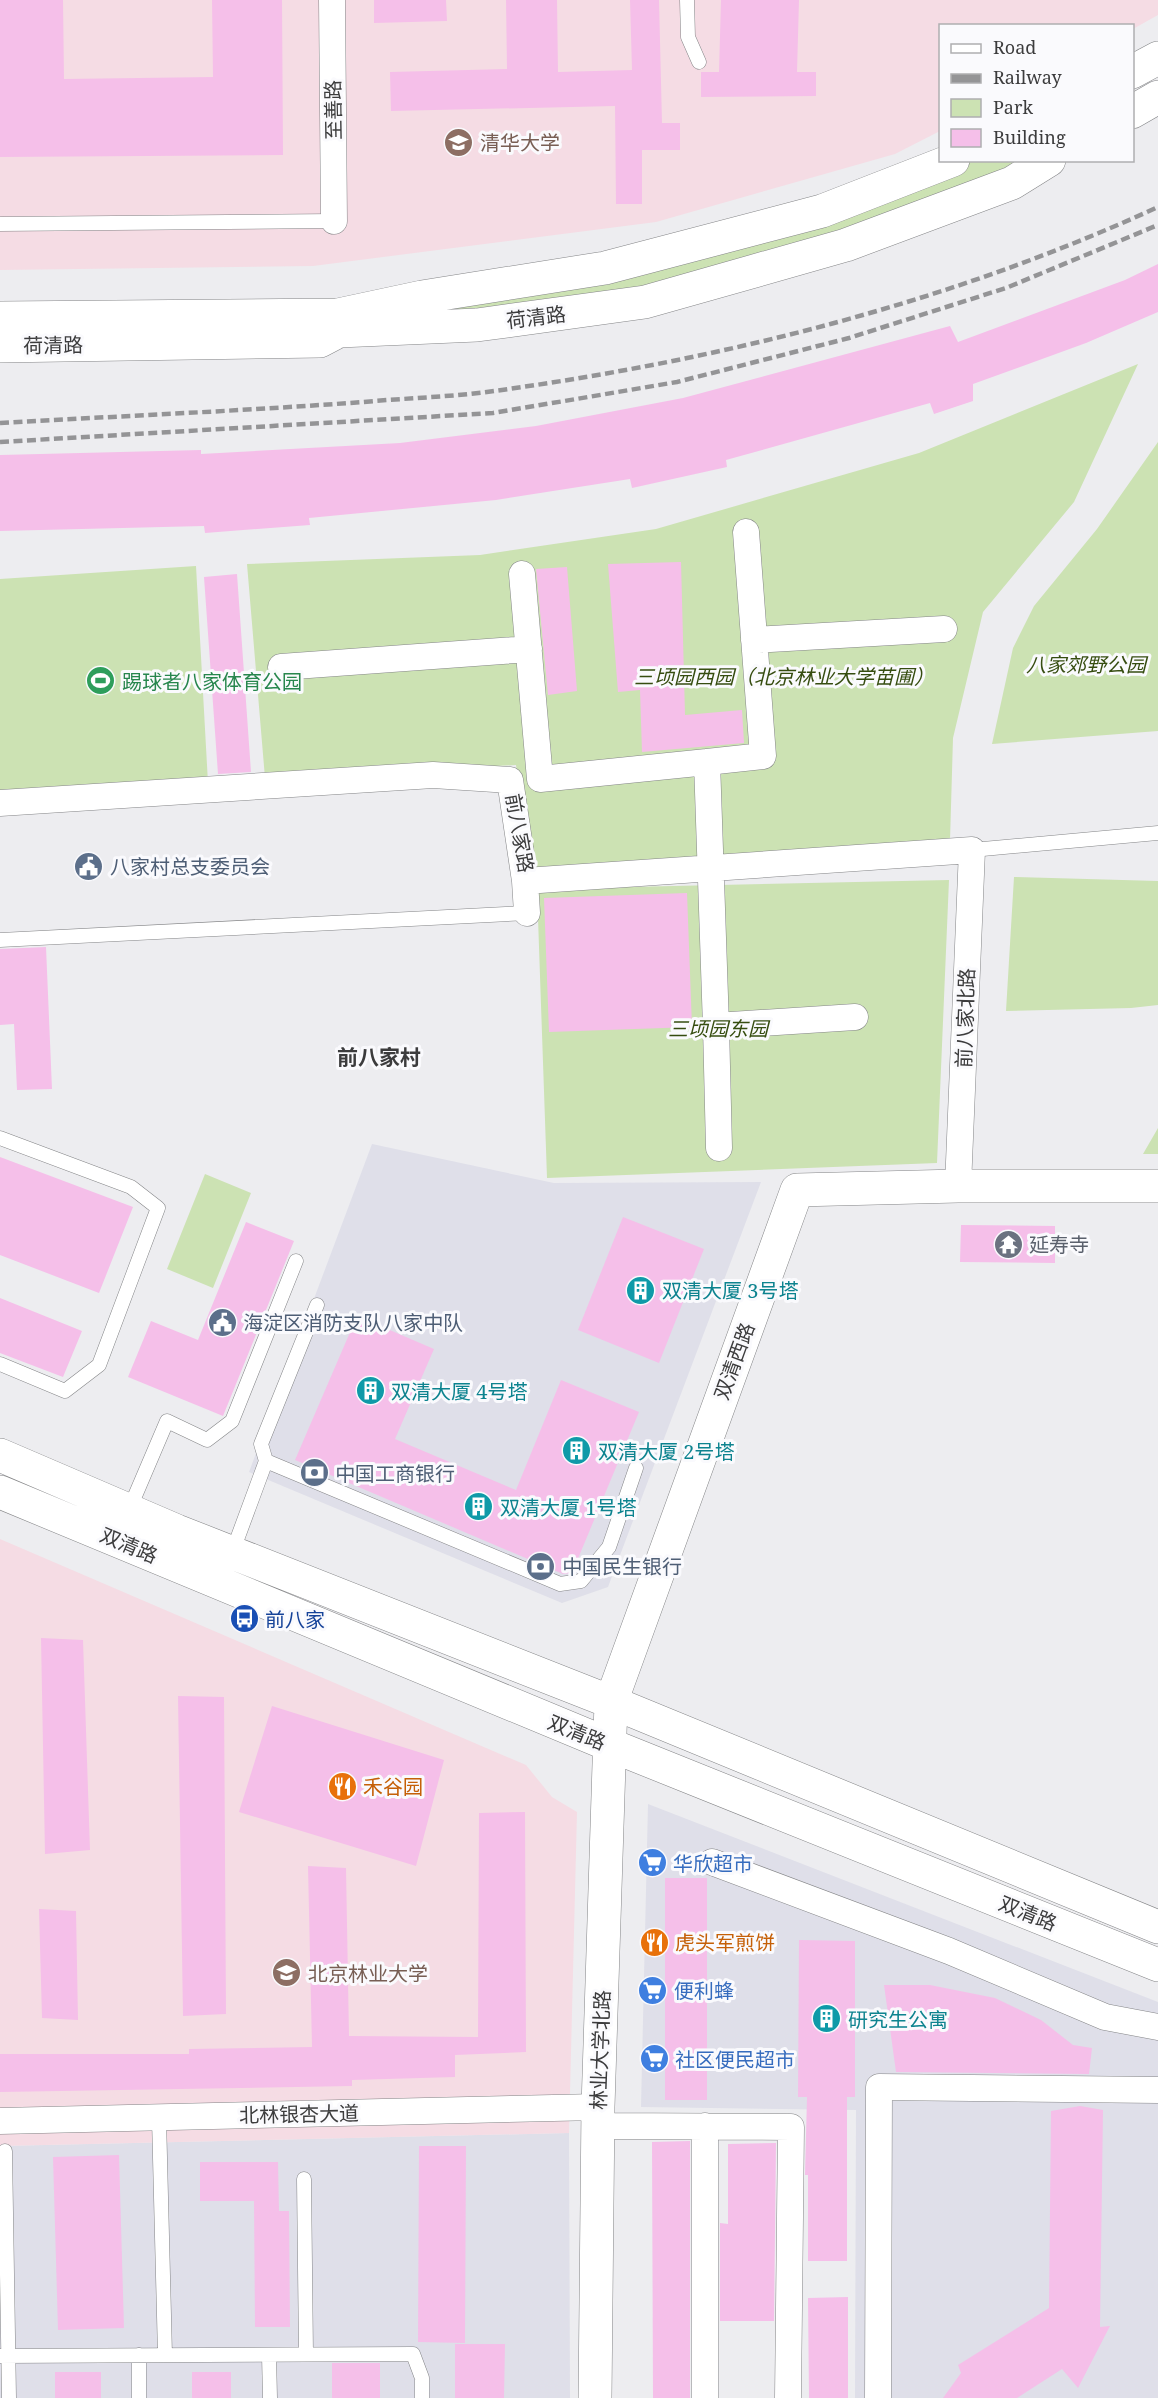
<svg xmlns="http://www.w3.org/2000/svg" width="1158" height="2398" viewBox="0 0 1158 2398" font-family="'Noto Serif','Noto Sans SC',serif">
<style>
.built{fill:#dfdfe9}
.education{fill:#f5dce4}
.green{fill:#cce2b3}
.building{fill:#f5bfe9}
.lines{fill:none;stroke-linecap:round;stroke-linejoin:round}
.lane-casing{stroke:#848587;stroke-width:15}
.street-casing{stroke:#848587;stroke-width:27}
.secondary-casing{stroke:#848587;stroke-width:34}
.lane{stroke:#fff;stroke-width:14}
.street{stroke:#fff;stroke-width:26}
.secondary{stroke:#fff;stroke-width:33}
.rail{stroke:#949496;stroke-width:4.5;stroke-dasharray:9 4.5;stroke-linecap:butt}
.labels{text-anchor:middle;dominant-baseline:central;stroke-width:6;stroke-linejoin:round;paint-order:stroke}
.street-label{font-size:20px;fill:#3c3c3d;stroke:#fafafd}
.education-label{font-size:20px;fill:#785e54;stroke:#fafafd;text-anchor:start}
.park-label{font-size:20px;font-style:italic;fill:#364d10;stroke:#fafafd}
.leisure-label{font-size:20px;fill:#27864d;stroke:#fafafd;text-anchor:start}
.service-label{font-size:20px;fill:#4e5e75;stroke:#fafafd;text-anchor:start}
.worship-label{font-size:20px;fill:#5b616d;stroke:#fafafd;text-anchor:start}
.culture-label{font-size:20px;fill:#0d838f;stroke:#fafafd;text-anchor:start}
.transit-label{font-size:20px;fill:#164399;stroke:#fafafd;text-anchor:start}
.food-label{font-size:20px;fill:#c56008;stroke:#fafafd;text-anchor:start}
.shop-label{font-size:20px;fill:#366cbe;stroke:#fafafd;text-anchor:start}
.neighbourhood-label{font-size:21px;font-weight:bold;fill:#3c3c3d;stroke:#fafafd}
</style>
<rect width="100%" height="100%" fill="#ededf0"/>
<path class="built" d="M372,1144l182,39 207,-1 -153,405 -46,16 -313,-131z
M648,1804l510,198v396h-303l1,-288 -215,-3z
M569,2133l1,265h-570v-252z"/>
<path class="education" d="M0,0h1158v15l-25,14 -1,-3h-192v105l-45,23 -239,68 -343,44 -313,4z
M0,1539l526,226 26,32 25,15 -8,321 -569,13z"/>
<path class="green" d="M961,161h63l-106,46 -295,88 -177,16 -3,-14z
M1138,364l-64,138 -91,110 -30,126 -3,103 -421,30 -13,-106 -251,13 -18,-214 233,-9 176,-26 263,-76z
M1158,442v289l-166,13 21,-96 21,-42 63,-77z
M196,566l12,217 -208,10v-214z
M1014,877l144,4v124l-27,3 -125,3z
M949,880l-12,283 -390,15 -10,-289z
M1158,1128v26h-15z
M205,1174l46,19 -38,95 -46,-19z"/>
<path class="building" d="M0,0h63l1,79 149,-2 -1,-77h70l1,155 -283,2z
M374,0h72l1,21 -73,2z
M506,0h51l1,72 74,-2 -2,-70h29l3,123h18v27h-38v54h-26l-1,-98 -224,5 -1,-39 117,-3z
M721,0h78l-2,72h19v24l-115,1v-25h18z
M1158,264v48l-72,31 -113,41v17l-39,13 -4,-11 -204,57 1,7 -95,21 -2,-9 -134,21 -187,18 1,7 -105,8 -1,-7 -204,5v-76l201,-5v4l199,-11 136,-17 147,-28 267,-72 8,16 167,-62z
M681,562l4,153 57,-5 2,33 -102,9 -2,-62 -22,2 -10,-128z
M567,567l10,124 -29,4 -12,-126z
M237,574l14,198 -33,2 -14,-197z
M687,893l5,134 -143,5 -5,-134z
M46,947l6,142 -35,1 -3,-66 -14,1v-76z
M0,1157l133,50 -34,86 -99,-38z
M623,1217l81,32 -45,114 -81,-33z
M246,1222l48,19 -71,175 -95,-39 23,-56 47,19z
M961,1225l94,1v37l-95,-1z
M0,1298l82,33 -19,46 -63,-24z
M357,1316l77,33 -39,90 121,51 45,-110 78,32 -67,161 -9,1 -268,-114z
M41,1638l42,2 7,210 -45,4z
M178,1696l46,1 2,317 -43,2z
M272,1706l172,54 -28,106 -177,-54z
M525,1812l1,240 -71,3v22l-103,3v6l-352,6v-38h189v-5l123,-2 -4,-181 38,2 3,168 129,1 1,-224z
M665,1878h42v222h-42z
M39,1909l37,2 2,109 -36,-2z
M799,1940l56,1v156h-8v164h-39v-86h-3l2,-78h-9z
M884,1985h46l65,13 46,22 32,25 19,3 -3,26 -193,-2z
M1080,2106l23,4 -3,217 10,-1 -32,62 -16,-19 -45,29h-74l18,-25 -3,-8 91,-57 2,-197z
M690,2141v257h-37l-1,-256z
M776,2143l-2,178h-54v-98l8,1v-80z
M419,2146h47l-1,197 -47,-1z
M119,2155l5,173 -66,2 -5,-173z
M200,2162h78l1,49h10l1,116h-35l-1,-126h-54z
M848,2297v101h-39l-1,-100z
M455,2344h50l-1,54h-49z
M332,2363h48v35h-48z
M55,2372h46v26h-46z
M192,2372h39v26h-39z"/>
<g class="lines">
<defs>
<path id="lane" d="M687,0l1,37 11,25
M0,224l334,-3
M972,850l186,-17
M0,940l527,-27
M0,1138l131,49 27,21 -59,157 -34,26 -65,-27
M266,1461l294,123 21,-3 28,-34 27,-79
M129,1510l38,-89 40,19 25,-19 64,-160
M232,1553l34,-92 -5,-17 56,-139
M159,2118l6,237
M5,2151l4,247
M304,2179l2,175
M139,2355v43
M269,2355l1,43
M0,2356l413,-2 9,24v20"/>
<path id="street" d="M332,0l2,221
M522,574l18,205 167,-17 9,264 139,-9
M754,640l190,-11
M281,667l248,-18
M707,762l56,-6 -17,-224
M0,803l433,-28 77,5 15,101 447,-31 -14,336
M525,881l2,32
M716,1026l3,122
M712,1862l237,89 156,66 53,10
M0,2121l598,-14
M597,2126l194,1 -3,271
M705,2398v-272
M878,2398l1,-311 279,3"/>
<path id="secondary" d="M1132,72l26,-14
M1132,112l26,-15
M0,318l338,-3 84,-18 183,-29 217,-57 131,-51
M0,346l320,-5 19,-10 138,-6 168,-23 201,-57 166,-62 37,-23
M0,1455l177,76 434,171 547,225
M0,1492l610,253 548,220
M595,2398l3,-291 13,-405 186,-512 161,-4h200"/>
</defs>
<use href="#lane" class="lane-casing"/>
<use href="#street" class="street-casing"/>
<use href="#secondary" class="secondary-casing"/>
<use href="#lane" class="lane"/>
<use href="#street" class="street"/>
<use href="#secondary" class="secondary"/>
<path class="rail" d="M0,423c121,-7 242,-12 363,-21 44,-4 88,-5 131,-11 227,-31 455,-88 664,-184
M0,442l493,-29 184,-31 172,-44 157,-50 152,-63"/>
</g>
<defs>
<symbol id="university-disc" viewBox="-11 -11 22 22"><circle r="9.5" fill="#8d6e63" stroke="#fafafd"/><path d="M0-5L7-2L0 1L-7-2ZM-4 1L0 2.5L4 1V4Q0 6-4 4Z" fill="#fff"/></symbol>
<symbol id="stadium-disc" viewBox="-11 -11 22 22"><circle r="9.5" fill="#2e9e5b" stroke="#fafafd"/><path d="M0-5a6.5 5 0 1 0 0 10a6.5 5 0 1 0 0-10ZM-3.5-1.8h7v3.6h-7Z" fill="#fff"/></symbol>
<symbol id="civic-disc" viewBox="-11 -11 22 22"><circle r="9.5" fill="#5c6f8a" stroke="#fafafd"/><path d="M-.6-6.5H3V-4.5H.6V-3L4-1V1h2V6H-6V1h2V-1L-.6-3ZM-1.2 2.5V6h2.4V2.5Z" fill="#fff"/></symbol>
<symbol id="temple-disc" viewBox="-11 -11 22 22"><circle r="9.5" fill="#6b7280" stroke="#fafafd"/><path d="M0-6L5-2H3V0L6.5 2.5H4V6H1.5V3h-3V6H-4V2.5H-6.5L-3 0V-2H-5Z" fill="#fff"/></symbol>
<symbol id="building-disc" viewBox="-11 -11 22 22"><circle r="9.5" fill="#0f9aa8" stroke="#fafafd"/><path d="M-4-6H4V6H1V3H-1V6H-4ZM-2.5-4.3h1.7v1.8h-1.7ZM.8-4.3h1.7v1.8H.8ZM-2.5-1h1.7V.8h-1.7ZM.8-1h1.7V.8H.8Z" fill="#fff"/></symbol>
<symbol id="bank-disc" viewBox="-11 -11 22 22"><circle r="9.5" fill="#5c6f8a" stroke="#fafafd"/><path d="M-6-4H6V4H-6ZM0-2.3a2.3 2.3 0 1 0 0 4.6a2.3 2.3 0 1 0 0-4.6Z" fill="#fff"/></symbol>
<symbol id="bus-disc" viewBox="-11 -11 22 22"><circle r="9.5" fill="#1a4fb4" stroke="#fafafd"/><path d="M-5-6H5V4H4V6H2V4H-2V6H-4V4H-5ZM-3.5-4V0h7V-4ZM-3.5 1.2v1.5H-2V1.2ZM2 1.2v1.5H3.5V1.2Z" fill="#fff"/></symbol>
<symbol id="restaurant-disc" viewBox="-11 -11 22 22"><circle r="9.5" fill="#e8710a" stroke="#fafafd"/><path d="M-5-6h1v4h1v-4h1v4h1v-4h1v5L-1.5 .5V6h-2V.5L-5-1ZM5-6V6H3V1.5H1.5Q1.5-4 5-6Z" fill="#fff"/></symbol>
<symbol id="supermarket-disc" viewBox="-11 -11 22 22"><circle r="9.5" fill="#3f7fe0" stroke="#fafafd"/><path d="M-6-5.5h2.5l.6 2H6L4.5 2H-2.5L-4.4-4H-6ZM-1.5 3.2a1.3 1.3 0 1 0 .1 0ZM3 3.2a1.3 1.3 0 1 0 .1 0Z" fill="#fff"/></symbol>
</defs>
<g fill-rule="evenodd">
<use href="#university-disc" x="442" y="126" width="33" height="33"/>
<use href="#stadium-disc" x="84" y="664" width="33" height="33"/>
<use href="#civic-disc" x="72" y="850" width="33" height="33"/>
<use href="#temple-disc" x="992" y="1228" width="33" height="33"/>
<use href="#building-disc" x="624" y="1274" width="33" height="33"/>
<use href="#civic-disc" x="206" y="1306" width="33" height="33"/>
<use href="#building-disc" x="354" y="1374" width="33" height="33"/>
<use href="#building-disc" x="560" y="1434" width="33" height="33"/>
<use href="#bank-disc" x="298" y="1456" width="33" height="33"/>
<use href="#building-disc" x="462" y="1490" width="33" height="33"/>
<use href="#bank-disc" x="524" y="1550" width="33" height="33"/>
<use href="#bus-disc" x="228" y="1602" width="33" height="33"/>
<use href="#restaurant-disc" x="326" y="1770" width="33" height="33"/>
<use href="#supermarket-disc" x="636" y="1846" width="33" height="33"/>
<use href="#restaurant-disc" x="638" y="1926" width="33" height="33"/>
<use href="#university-disc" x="270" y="1956" width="33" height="33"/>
<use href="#supermarket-disc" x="636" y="1974" width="33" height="33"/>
<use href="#building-disc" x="810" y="2002" width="33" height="33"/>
<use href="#supermarket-disc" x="638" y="2042" width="33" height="33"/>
</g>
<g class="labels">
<g class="street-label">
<text transform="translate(333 110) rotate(-91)">至善路</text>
<text transform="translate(536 317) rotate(-7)">荷清路</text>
<text transform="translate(53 345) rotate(-1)">荷清路</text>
<text transform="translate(520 833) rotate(80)">前八家路</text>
<text transform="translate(965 1018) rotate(-88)">前八家北路</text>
<text transform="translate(734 1361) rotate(-70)">双清西路</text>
<text transform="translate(129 1545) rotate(23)">双清路</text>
<text transform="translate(577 1732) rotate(22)">双清路</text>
<text transform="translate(1028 1913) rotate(22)">双清路</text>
<text transform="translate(600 2050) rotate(-88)">林业大学北路</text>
<text transform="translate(299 2114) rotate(-1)">北林银杏大道</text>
</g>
<g class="education-label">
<text x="480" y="142">清华大学</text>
<text x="308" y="1973">北京林业大学</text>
</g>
<g class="park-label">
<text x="1086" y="664">八家郊野公园</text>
<text x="784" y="676">三顷园西园（北京林业大学苗圃）</text>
<text x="718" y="1028">三顷园东园</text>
</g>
<g class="leisure-label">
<text x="122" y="681">踢球者八家体育公园</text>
</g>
<g class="service-label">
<text x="110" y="866">八家村总支委员会</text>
<text x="243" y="1322">海淀区消防支队八家中队</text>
<text x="335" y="1473">中国工商银行</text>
<text x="562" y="1566">中国民生银行</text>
</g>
<g class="worship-label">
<text x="1029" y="1244">延寿寺</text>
</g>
<g class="culture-label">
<text x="662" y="1290">双清大厦 3号塔</text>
<text x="391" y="1391">双清大厦 4号塔</text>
<text x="598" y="1451">双清大厦 2号塔</text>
<text x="500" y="1507">双清大厦 1号塔</text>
<text x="848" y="2019">研究生公寓</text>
</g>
<g class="transit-label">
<text x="265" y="1619">前八家</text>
</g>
<g class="food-label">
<text x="363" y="1786">禾谷园</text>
<text x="675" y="1942">虎头军煎饼</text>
</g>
<g class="shop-label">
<text x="673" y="1863">华欣超市</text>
<text x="674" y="1990">便利蜂</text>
<text x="675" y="2059">社区便民超市</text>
</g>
<g class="neighbourhood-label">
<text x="379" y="1057">前八家村</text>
</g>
</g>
<rect x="939" y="24" width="195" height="138" fill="#fafafd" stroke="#aeaeb0" stroke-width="1.5"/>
<rect x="951" y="44" width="30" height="9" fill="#ffffff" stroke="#aeaeb0" stroke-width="1.5"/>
<text x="993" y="54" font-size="18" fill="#3c3c3d">Road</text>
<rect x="951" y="74" width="30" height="9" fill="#949496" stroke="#aeaeb0" stroke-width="1.5"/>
<text x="993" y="84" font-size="18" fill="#3c3c3d">Railway</text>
<rect x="951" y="99" width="30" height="18" fill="#cce2b3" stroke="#aeaeb0" stroke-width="1.5"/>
<text x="993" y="114" font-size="18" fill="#3c3c3d">Park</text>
<rect x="951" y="129" width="30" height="18" fill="#f5bfe9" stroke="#aeaeb0" stroke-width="1.5"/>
<text x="993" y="144" font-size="18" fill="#3c3c3d">Building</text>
</svg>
